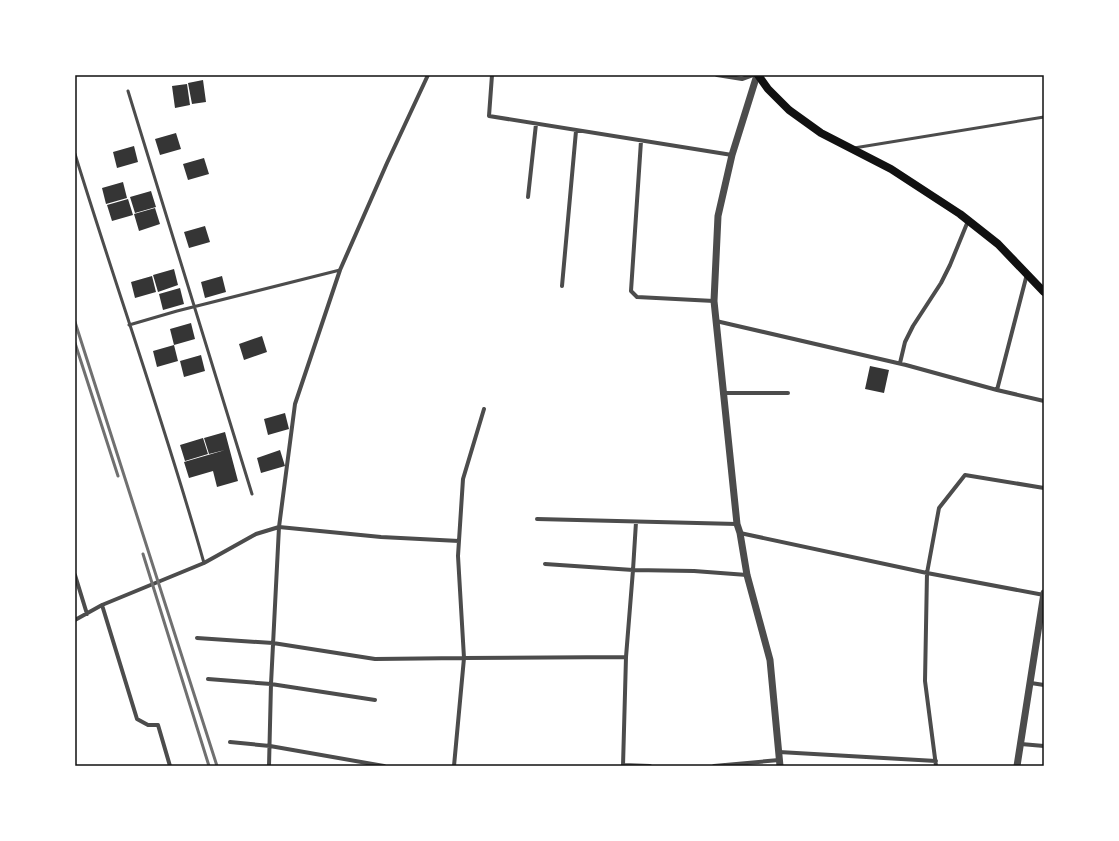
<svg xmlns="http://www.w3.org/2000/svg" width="1119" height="841" viewBox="0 0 1119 841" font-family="'Exo 2',sans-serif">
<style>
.building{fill:#353535}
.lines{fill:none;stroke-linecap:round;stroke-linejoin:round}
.service{stroke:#4c4c4c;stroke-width:3}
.minor{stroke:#4c4c4c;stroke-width:4}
.tertiary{stroke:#4c4c4c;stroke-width:7}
.secondary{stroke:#111;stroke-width:8}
.rail{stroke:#707070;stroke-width:3}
.neatline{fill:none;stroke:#111;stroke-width:1.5}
</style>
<rect width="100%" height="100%" fill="#fff"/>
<path class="building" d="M203,80l3,22 -14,2 -4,-21z
M187,84l3,21 -15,3 -3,-22z
M176,133l5,16 -21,6 -5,-16z
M134,146l4,16 -21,6 -4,-16z
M204,158l5,16 -21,6 -5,-16z
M123,182l4,16 -21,6 -4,-16z
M151,191l5,16 -21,6 -5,-16z
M128,199l5,16 -21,6 -5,-16z
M155,208l5,16 -21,7 -5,-17z
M205,226l5,16 -21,6 -5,-16z
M174,269l4,16 -20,7 -5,-17z
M152,276l4,16 -21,6 -4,-16z
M222,276l4,16 -21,6 -4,-16z
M180,288l4,16 -21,6 -4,-16z
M191,323l4,16 -21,6 -4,-16z
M262,336l5,16 -23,8 -5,-16z
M174,345l4,16 -21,6 -4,-16z
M201,355l4,16 -21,6 -4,-16z
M870,366l19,4 -5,23 -19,-4z
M285,413l4,16 -21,6 -4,-16z
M225,432l13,49 -21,6 -4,-16 -24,7 -5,-16 24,-7 4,14 -4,-14 17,-5 -16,4 -5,-16z
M203,438l5,16 -23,7 -5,-16z
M280,450l5,16 -24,7 -4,-15z"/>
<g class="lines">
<path class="service" d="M128,91l124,403
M854,148l190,-31
M75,154c42,136 90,271 129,409
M129,325l48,-14 163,-41"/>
<path class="minor" d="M492,75l-3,41 243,39
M717,75l25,4 11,-4
M641,141l-10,150 6,6 77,4
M528,197l8,-73
M562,286l14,-155
M716,321l190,44 91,25 47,11
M900,363l5,-21 8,-16 28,-43 9,-18 18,-44
M997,390l30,-116
M722,393h66
M537,519l200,5
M740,533l187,40 117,22
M545,564l88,6 61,1 53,4
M75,575l12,39
M102,605l35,114 11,6h10l12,41
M75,620l27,-15 102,-42 52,-29 23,-7 102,10 78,4
M197,638l76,5 102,16 89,-1 -6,-102 5,-77 21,-70
M208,679l63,5 104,16
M1031,683l13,2
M230,742l40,4 114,20
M1021,744l23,2
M779,752l157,9
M623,765l27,1
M269,766l2,-82 8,-157 16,-123 45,-134 47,-107 41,-88
M454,766l10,-108 162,-1
M623,766l3,-109 7,-87 3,-48
M714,766l65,-6
M936,766l-11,-85 2,-108 12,-65 26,-33 79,13"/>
<path class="tertiary" d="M757,75l-25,80 -14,61 -4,85 23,223 3,9 7,42 23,85 10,106
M1017,766l27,-173"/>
<path class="secondary" d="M758,75l10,14 21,21 32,23 70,36 69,45 38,30 46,48"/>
<path class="rail" d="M75,322l142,444
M75,343l43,133
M143,554l66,212"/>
</g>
<rect width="1119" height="841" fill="none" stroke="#ffffff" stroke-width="152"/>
<rect x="76" y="76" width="967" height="689" class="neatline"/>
</svg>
